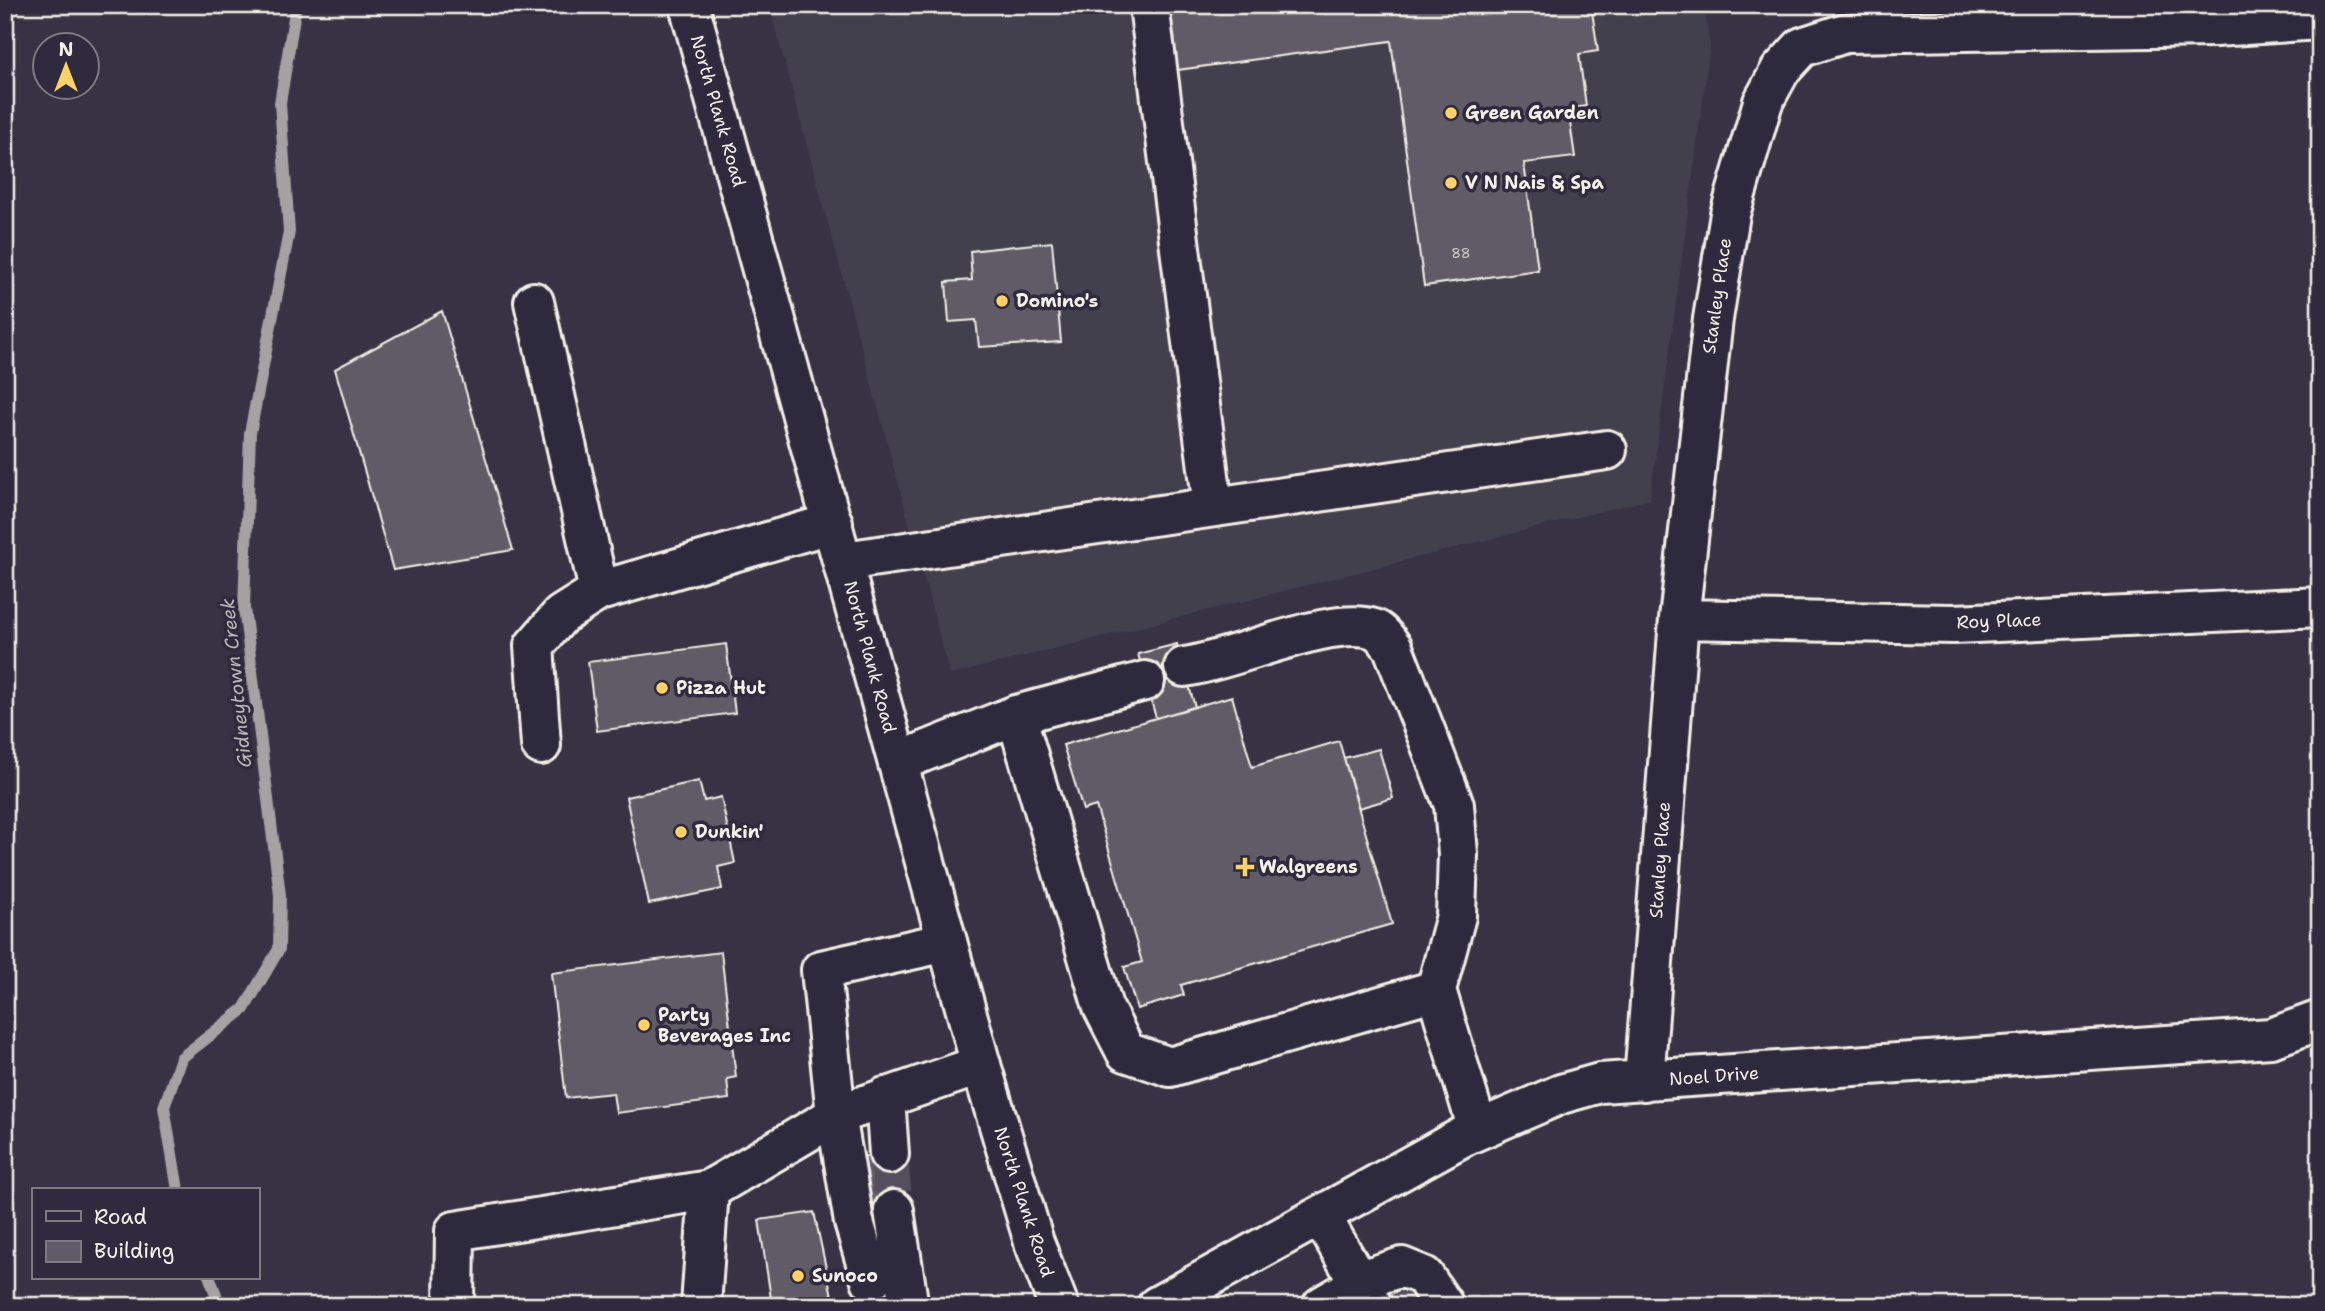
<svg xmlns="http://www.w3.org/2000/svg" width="2325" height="1311" viewBox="0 0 2325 1311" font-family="'Shantell Sans',sans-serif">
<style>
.built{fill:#433f4e}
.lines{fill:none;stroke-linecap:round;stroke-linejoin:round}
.stream{stroke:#a6a2a4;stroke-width:12}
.building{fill:#5f5c67;stroke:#f4f1e8;stroke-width:2}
.minor-tunnel{stroke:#534f5d;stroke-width:38;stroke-dasharray:38 19;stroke-linecap:butt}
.minor-casing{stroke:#f4f1e8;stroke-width:44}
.major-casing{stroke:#f4f1e8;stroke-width:44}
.path{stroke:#f4f1e8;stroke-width:4.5;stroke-dasharray:2 5;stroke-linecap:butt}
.minor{stroke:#2f2a3d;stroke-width:38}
.major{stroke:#2f2a3d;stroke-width:38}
.poi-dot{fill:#ffd166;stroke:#2f2a3d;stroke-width:2.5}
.labels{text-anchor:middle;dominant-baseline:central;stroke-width:7;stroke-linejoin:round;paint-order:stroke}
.number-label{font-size:14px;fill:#cfccc8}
.street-label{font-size:18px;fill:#f4f1e8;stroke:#2f2a3d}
.poi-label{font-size:18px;font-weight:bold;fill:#f4f1e8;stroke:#2f2a3d;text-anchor:start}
.water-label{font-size:19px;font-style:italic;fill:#bab6b5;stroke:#2f2a3d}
</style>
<rect width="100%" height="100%" fill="#373244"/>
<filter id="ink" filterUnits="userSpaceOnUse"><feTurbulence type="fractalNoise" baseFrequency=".0143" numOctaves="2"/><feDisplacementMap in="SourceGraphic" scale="14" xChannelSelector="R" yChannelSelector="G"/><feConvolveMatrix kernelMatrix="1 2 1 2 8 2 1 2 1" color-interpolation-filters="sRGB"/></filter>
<g filter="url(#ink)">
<path class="built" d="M769,5h935l6,41 -60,453 -700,176z"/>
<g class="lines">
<path class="stream" d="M178,1190l-14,-83 17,-49 63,-49 35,-60 1,-54 -36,-287 6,-175 39,-201 -9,-129 16,-98
M210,1278l10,28"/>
</g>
<path class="building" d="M1161,5h430l7,46 -19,3 7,52 -18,3 7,48 -51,6 14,107 -114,16 -33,-245 -221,30z
M1052,242l9,100 -82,5 -3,-27 -27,2 -3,-40 26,-2 -2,-29z
M442,311l71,239 -120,20 -58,-201z
M726,644l9,69 -138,18 -9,-69z
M1177,644l18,63 -39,11 -18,-64z
M1232,696l20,71 87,-26 53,183 -211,61 3,10 -47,14 -13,-42 18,-5 -46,-156 -13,4 -20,-65z
M1379,749l14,49 -34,10 -15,-50z
M699,781l5,20 17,-4 14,66 -17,4 4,22 -73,15 -23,-107z
M721,952l15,125 -9,2 2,20 -113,14 -3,-20 -47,5 -15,-125z
M897,1152l6,57 -44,5 -7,-56z
M814,1212l18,84 -60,9 -13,-85z
M1408,1286l11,20h-46l24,-14z
M879,1289l39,16 -1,1h-44z"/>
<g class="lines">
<path class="minor-tunnel" d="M889,1154l5,56
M1397,1292l8,14"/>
<defs>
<path id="minor" d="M1149,5l64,502
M534,302l65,289
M844,561l763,-111
M1679,619l275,5 366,-17
M1184,667c49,-6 148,-53 190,-38 8,3 14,13 19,19l61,157 4,49 -2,62 -20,74
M1016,715l129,-34
M541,745l-7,-99 27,-31 38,-24 234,-68
M898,762l118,-47 87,292 23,45 44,15 266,-77 42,140
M1644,1081l35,-462 34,-300 17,-105 33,-112 17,-31 22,-24 43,-14 370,-6 105,-7
M885,1097l4,57
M894,1210l14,91
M1321,1216l51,89
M871,1280l-17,-58 -18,-107 145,-50
M454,1306l1,-75 254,-41
M701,1306l8,-116 127,-75 -15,-145 126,-28
M1157,1306l307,-170 97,-42 39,-11 671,-45 49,-18
M1322,1306l51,-30 29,-9 22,9 20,30"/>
<path id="major" d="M689,5l292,1060 53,177 25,64"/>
</defs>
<use href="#minor" class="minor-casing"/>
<use href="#major" class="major-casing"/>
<path class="path" d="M5,18l23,-13"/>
<use href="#minor" class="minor"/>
<use href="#major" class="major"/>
</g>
</g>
<g class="poi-dot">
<circle cx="1451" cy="113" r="7"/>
<circle cx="1451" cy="183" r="7"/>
<circle cx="1002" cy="301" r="7"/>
<circle cx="662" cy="688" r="7"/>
<circle cx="681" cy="832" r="7"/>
<path d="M1241.5 856.5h7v7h7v7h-7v7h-7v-7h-7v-7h7z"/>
<circle cx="644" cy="1025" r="7"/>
<circle cx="798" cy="1276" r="7"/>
</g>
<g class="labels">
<g class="number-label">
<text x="1461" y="253">88</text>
</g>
<g class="street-label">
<text transform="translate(718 111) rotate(74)">North Plank Road</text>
<text transform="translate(1717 296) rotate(-82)">Stanley Place</text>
<text transform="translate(1999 621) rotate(-2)">Roy Place</text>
<text transform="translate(870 657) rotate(75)">North Plank Road</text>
<text transform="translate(1660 860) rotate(-86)">Stanley Place</text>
<text transform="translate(1714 1076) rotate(-4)">Noel Drive</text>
<text transform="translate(1024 1202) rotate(72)">North Plank Road</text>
</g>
<g class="poi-label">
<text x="1465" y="113">Green Garden</text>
<text x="1465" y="183">V N Nais &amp; Spa</text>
<text x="1016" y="301">Domino's</text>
<text x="676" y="688">Pizza Hut</text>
<text x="695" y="832">Dunkin'</text>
<text x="1259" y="867">Walgreens</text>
<text x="658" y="1015">Party<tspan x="658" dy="21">Beverages Inc</tspan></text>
<text x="812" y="1276">Sunoco</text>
</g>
<g class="water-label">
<text transform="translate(236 683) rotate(-96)">Gidneytown Creek</text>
</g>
</g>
<rect width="2325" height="1311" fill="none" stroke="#2f2a3d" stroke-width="28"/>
<rect x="14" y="14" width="2297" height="1283" fill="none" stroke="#f4f1e8" stroke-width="2.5" filter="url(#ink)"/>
<rect x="32" y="1188" width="228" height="91" fill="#2f2a3d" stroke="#7e7a81" stroke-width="2"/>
<rect x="46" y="1211" width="35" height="10" fill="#2f2a3d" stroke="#7e7a81" stroke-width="2"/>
<text x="94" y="1224" font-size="21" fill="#f4f1e8">Road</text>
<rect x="46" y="1241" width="35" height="21" fill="#5f5c67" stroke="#7e7a81" stroke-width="2"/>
<text x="94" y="1258" font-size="21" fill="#f4f1e8">Building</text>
<g transform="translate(66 66)"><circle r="33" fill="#2f2a3d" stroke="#7e7a81" stroke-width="2"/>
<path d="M0-5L12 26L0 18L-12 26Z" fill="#ffd166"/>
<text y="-10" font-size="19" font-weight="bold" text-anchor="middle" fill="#f4f1e8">N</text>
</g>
</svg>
